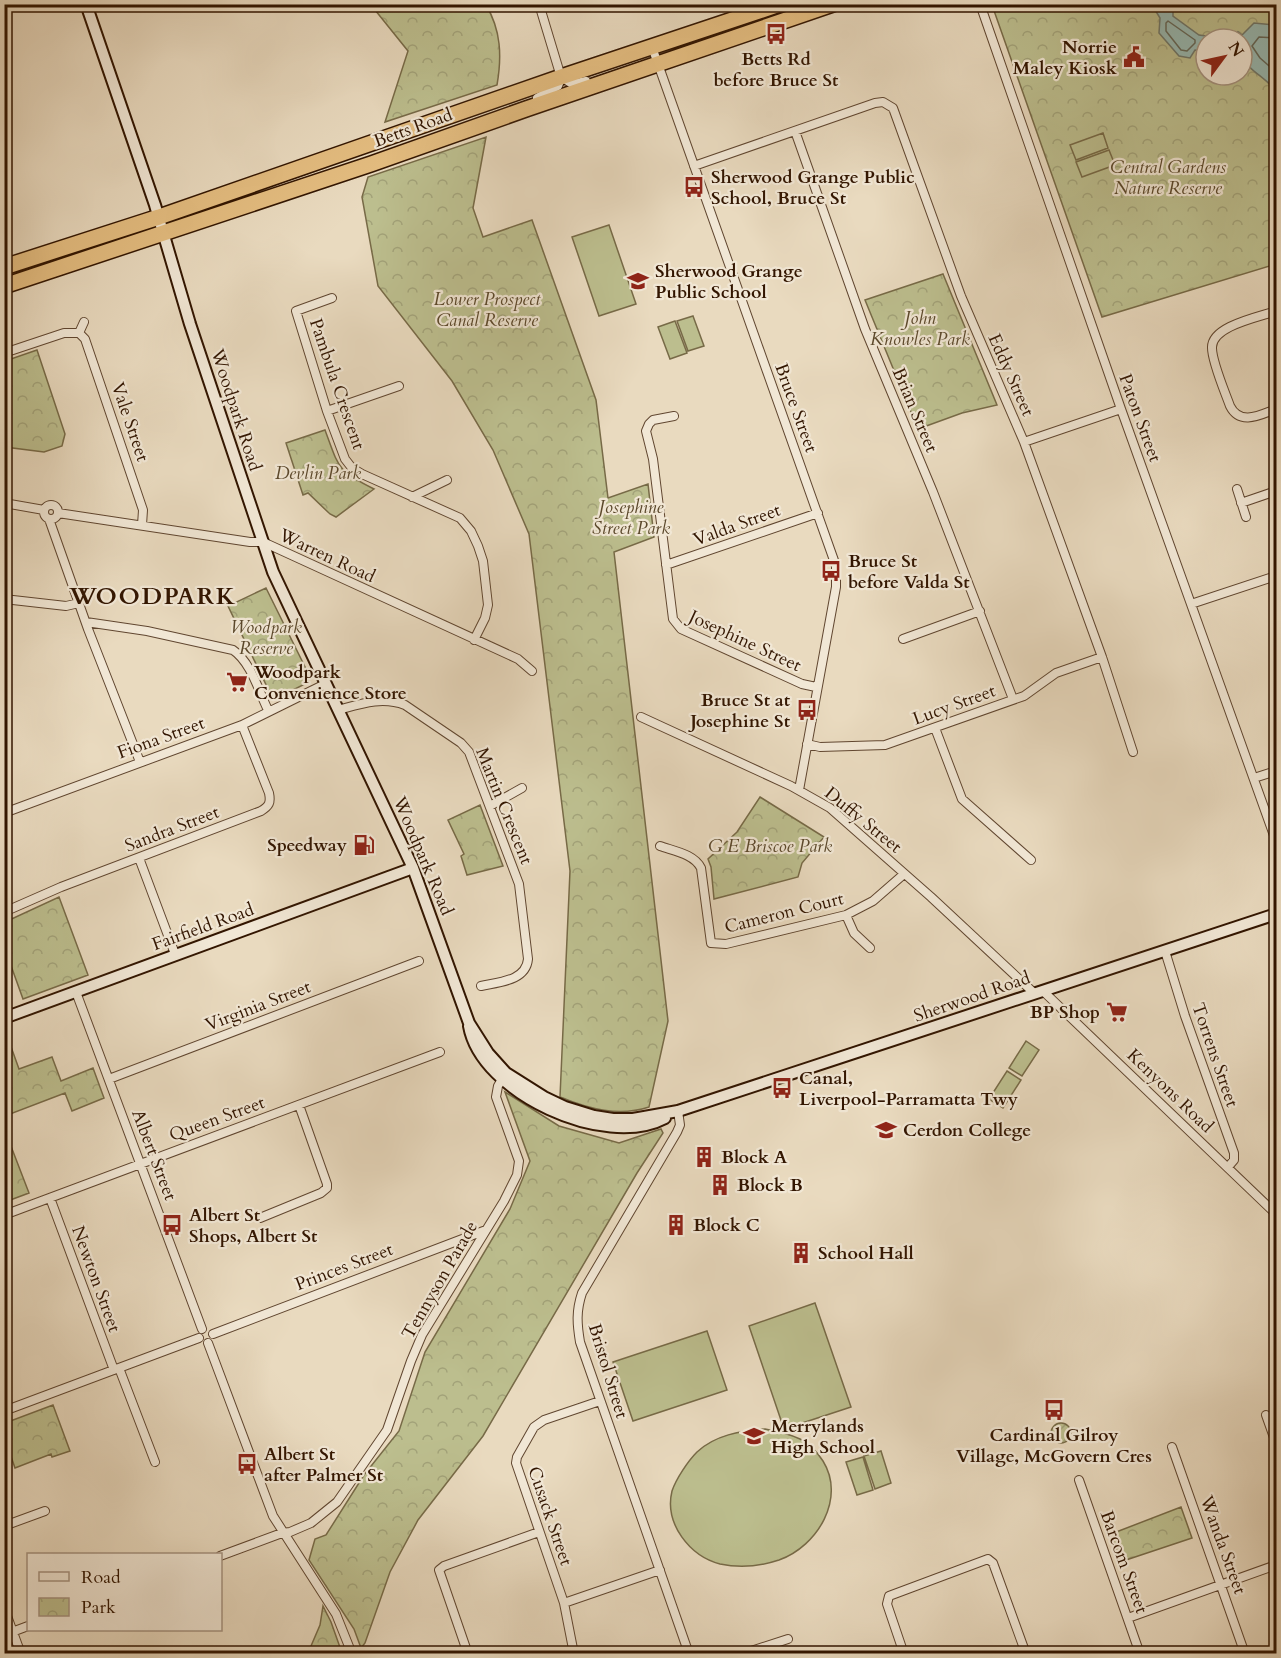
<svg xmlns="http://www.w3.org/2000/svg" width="1281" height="1658" viewBox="0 0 1281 1658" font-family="Cardo,serif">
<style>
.park{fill:url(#park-crowns);stroke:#776a47;stroke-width:1.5;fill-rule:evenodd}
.garden{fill:url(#garden-furrows);stroke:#776a47;stroke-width:1.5}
.pitch{fill:#bcbe8e;stroke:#776a47;stroke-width:1.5}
.water{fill:#97bab4;stroke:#6f786c;stroke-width:1.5}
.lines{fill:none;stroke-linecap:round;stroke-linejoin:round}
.shore{stroke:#64685a;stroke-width:1.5}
.street-casing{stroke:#604630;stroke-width:10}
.secondary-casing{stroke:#321500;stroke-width:14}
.highway-casing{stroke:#321500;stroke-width:18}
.street{stroke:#f1e7d5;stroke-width:8}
.secondary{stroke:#f1e7d5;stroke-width:10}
.highway{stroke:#e4bd80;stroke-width:15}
.labels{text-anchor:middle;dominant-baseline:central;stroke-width:4.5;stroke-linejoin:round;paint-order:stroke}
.poi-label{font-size:18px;font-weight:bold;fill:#321500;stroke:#f1e7d5;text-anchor:start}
.street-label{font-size:18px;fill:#321500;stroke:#f1e7d5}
.park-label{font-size:18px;font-style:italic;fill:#5b482b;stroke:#f1e7d5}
.district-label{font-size:24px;font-weight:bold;letter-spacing:1.5px;fill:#321500;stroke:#f1e7d5}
</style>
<defs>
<pattern id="park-crowns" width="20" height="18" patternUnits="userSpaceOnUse" patternTransform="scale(1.5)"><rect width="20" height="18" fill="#bcbe8e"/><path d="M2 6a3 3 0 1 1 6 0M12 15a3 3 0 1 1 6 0" fill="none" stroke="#a2a279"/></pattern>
<pattern id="garden-furrows" width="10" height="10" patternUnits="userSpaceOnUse" patternTransform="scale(1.5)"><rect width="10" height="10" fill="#bcbe8e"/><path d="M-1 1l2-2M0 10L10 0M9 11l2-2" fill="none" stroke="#a2a279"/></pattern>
</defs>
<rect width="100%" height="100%" fill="#e9dabf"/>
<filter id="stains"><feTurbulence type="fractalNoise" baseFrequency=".00333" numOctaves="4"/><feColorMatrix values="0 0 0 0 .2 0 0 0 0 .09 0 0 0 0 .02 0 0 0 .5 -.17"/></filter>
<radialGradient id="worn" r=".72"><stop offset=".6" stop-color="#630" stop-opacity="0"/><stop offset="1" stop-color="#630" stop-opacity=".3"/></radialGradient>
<path class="park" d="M371,5h115c15,25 16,51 11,80l-112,37 23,-71z
M992,5h284v259l-174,53zM1206,39h36v36h-36z
M486,137l-13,71 10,29 49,-17 64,180 12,98 40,-14 6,53 -40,15 54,469 -19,86c-30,10 -60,2 -89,-10l10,-226 -41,-337 -36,-84 -41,-69 -74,-95 -16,-89 6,-20z
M943,274l54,131 -35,8 -44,16 -53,-129z
M37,350l28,84 -3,12 -18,6 -39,-5v-86z
M325,430c14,38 12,41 49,59l-38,28 -6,-3 -22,-21 -5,2 -17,-52z
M266,588l44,89 -3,6 -30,15 -5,-1 -44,-91z
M760,797l64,40 -22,26 -4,14 -84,22 -3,-32 -3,-8 29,-27z
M480,805l23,61 -36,9 -6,-19 3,-2 -16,-34z
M59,897l29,78 -65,24 -18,-50v-27z
M5,1030l14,39 33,-12 9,24 32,-13 11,30 -32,13 -7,-18 -60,23 1,-37z
M505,1092l54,34 60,17 42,-14 2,4 -26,40 -154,263 -65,84 -28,52 -25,71 -4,5 -7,-19 -45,-69 6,-21 11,-4 38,-60 35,-44 26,-79 85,-143 20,-48z
M4,1128l25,65 -24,9h-1z
M53,1405l17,46 -18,6 -1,-3 -36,14 -10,-29v-16z
M1181,1507l11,31 -72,24 -9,-28z
M323,1606l8,16 11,31h-34l12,-28z"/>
<path class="garden" d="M1051 1433a10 10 0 1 1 20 0a10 10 0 1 1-20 0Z"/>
<path class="pitch" d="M1103,133l5,15 -32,12 -6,-15z
M1109,150l6,15 -33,12 -6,-15z
M609,225l27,79 -37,12 -27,-79z
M693,316l11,30 -16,5 -11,-30z
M675,321l12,32 -17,6 -12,-32z
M1026,1041l13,9 -17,26 -13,-8z
M1007,1071l14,9 -18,28 -14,-9z
M815,1303l36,104 -67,22 -35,-103z
M707,1331l20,59 -94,31 -20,-59z
M765,1429c12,2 24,5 35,10 9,4 17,13 23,22 23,37 -5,85 -44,99 -18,6 -40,8 -59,4 -30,-8 -56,-40 -48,-73 4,-12 16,-30 25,-39 18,-17 43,-21 68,-23z
M881,1451l10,32 -16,6 -11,-33z
M863,1457l10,33 -16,5 -11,-33z"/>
<path class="water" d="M1152,5h21v11l26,19 29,4 10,-7 4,3 12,-12 22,2v68c-7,-16 -30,-21 -34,-39 -1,-5 0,-11 0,-15h-36v12l-11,-1 -5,8 -11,-2 -20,-23 1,-15z"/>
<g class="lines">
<path class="shore" d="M1168,21l27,19v3l-8,8 -6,-1 -15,-19v-8z
M1276,38l-17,-1 -7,9 8,12 16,14"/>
<defs>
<path id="street" d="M539,4l22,73 11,7 14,-3
M980,4l141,405 155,432
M652,47l184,519v21l-37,203
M537,98l21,-12 3,-8
M795,131l70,198 68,163 80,207
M694,166l181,-63 8,-1 10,6 68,188 63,146 78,215 31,95
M332,298l-36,13 31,100 18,48 7,9 10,6 98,44 11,13 7,15 5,15 5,44 -3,13 -11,22
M1276,311c-17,6 -65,15 -64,37 0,14 13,44 18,58 10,20 30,9 46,3
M79,333l5,-11
M4,353l60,-20h15l6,6 58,171 -1,15
M327,411l72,-25
M674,416l-21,4 -4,4 -3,7 7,28 20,160 8,10 121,55 14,3
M1024,442l97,-33
M1237,489l9,28
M412,497l35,-17
M4,503l40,7
M1241,503l35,-12
M44 512a7 7 0 1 1 14 0a7 7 0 1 1-14 0Z
M58,513l192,29h13l255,117 14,12
M49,519l39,110 52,133
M666,565l152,-52
M4,599l62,7 13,-3
M1191,604l85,-28
M86,622l61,9 86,19c18,12 26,42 35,60
M903,639l77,-28
M338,710c22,-6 44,-14 67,-5l56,38 8,9 50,132 9,75c-2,22 -29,23 -47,27
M641,717l150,69 39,22 101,89 103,96
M935,728l27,71 69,61
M807,744l13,3 65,-2 139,-49 32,-23 46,-16
M1254,778l22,-7
M490,806l32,-18
M4,813l238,-88 83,-41
M660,846c14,5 34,8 41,22l10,75 15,1 120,-29 27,-14 31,-27
M139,858l36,96
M4,912l57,-25 200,-76c8,-5 10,-8 8,-18l-27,-68
M846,915l8,18 16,15
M1165,951l20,65 49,137v7l-6,7
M1043,991l233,223
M76,992l126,337
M109,1079l310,-118
M678,1111l2,14 -3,7 -95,161c-6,18 -5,31 -2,49l109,312
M50,1198l64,172
M4,1215l436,-163
M260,1218l61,-25 6,-5v-4l-28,-79
M213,1334l273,-104
M208,1343l65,173 63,98 16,40
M119,1368l36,94
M4,1411l195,-73
M1266,1415l10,28
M1172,1447l73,207
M1079,1480l61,174
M4,1526l41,-15
M220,1556l62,-23 8,-1 21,-9 26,-21 50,-72 24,-69 11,-26 82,-134 13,-26 2,-14 -23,-64 2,-11 7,-12
M564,1603l96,-33
M4,1608l17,46
M1128,1618l148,-53
M4,1635l24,-9
M468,1654l-29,-84 5,-4 95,-34
M574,1654l-10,-51 -48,-140 1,-6 17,-30 10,-7 56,-19
M742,1654l46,-15
M904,1654l-17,-50 2,-8 99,-37 5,4 33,91"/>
<path id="secondary" d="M86,4l69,201 35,119 83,248 140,296 56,155 19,30 18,20 38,24 21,10 29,9 19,3h20l45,-8 598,-197
M4,1018l409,-150
M469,1026c12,67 136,124 196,92"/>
<path id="highway" d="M4,267l155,-50 402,-140 219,-73
M4,286l367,-122 155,-55 307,-105"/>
</defs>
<use href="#street" class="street-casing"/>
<use href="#secondary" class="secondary-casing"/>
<use href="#highway" class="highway-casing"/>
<use href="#street" class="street"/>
<use href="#secondary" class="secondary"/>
<use href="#highway" class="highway"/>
</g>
<defs>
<symbol id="bus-bare" viewBox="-9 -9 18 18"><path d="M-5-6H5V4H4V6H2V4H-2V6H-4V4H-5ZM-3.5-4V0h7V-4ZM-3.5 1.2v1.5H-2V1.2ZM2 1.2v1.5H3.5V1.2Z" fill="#8f2418" stroke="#f1e7d5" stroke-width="2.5" paint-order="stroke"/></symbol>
<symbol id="civic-bare" viewBox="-9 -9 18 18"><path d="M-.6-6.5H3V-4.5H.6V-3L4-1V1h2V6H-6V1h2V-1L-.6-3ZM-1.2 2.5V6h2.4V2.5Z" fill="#8f2418" stroke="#f1e7d5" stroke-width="2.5" paint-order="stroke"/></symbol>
<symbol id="school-bare" viewBox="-9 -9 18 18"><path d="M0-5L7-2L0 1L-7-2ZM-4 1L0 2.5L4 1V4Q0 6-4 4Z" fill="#8f2418" stroke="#f1e7d5" stroke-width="2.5" paint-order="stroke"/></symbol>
<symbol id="supermarket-bare" viewBox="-9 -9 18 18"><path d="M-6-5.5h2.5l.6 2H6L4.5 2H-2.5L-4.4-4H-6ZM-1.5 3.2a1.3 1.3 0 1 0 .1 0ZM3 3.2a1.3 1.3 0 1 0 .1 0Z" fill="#8f2418" stroke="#f1e7d5" stroke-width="2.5" paint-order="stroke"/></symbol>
<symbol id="fuel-bare" viewBox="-9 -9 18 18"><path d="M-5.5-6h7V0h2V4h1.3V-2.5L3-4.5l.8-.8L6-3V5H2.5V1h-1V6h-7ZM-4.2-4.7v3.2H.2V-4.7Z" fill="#8f2418" stroke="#f1e7d5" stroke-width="2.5" paint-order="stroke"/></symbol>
<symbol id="building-bare" viewBox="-9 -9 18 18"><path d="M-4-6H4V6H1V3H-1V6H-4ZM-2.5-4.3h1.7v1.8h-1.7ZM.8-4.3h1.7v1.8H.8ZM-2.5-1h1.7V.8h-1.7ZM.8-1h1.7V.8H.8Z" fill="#8f2418" stroke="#f1e7d5" stroke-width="2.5" paint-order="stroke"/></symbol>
</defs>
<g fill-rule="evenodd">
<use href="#bus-bare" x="761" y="19" width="30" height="30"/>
<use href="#civic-bare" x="1119" y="42" width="30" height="30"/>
<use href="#bus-bare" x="679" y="172" width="30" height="30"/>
<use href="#school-bare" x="623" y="266" width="30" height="30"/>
<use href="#bus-bare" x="816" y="556" width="30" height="30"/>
<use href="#supermarket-bare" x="222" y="667" width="30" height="30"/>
<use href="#bus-bare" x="792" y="695" width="30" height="30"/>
<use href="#fuel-bare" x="349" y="830" width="30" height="30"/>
<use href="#supermarket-bare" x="1102" y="997" width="30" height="30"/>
<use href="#bus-bare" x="767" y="1073" width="30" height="30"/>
<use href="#school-bare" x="871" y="1115" width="30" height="30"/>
<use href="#building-bare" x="689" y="1142" width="30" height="30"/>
<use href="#building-bare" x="705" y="1170" width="30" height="30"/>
<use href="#bus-bare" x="157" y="1210" width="30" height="30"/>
<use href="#building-bare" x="661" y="1210" width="30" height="30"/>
<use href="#building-bare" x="786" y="1238" width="30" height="30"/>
<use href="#bus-bare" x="1039" y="1395" width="30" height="30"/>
<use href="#school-bare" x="739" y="1421" width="30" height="30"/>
<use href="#bus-bare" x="232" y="1449" width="30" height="30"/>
</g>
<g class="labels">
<g class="poi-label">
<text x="1117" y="47" text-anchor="end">Norrie<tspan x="1117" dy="21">Maley Kiosk</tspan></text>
<text x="776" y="59" text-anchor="middle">Betts Rd<tspan x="776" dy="21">before Bruce St</tspan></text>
<text x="711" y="177">Sherwood Grange Public<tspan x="711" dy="21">School, Bruce St</tspan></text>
<text x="655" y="271">Sherwood Grange<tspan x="655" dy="21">Public School</tspan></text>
<text x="848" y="561">Bruce St<tspan x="848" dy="21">before Valda St</tspan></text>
<text x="254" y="672">Woodpark<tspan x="254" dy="21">Convenience Store</tspan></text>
<text x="790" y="700" text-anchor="end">Bruce St at<tspan x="790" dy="21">Josephine St</tspan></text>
<text x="347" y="845" text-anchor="end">Speedway</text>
<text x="1100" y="1012" text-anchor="end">BP Shop</text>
<text x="799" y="1078">Canal,<tspan x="799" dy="21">Liverpool-Parramatta Twy</tspan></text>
<text x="903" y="1130">Cerdon College</text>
<text x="721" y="1157">Block A</text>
<text x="737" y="1185">Block B</text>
<text x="189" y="1215">Albert St<tspan x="189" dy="21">Shops, Albert St</tspan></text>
<text x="693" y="1225">Block C</text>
<text x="818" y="1253">School Hall</text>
<text x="771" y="1426">Merrylands<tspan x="771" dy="21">High School</tspan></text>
<text x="1054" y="1435" text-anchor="middle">Cardinal Gilroy<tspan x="1054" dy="21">Village, McGovern Cres</tspan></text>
<text x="264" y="1454">Albert St<tspan x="264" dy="21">after Palmer St</tspan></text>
</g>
<g class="street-label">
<text transform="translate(413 128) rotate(-20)">Betts Road</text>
<text transform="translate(1011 375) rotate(66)">Eddy Street</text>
<text transform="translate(337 384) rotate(71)">Pambula Crescent</text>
<text transform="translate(796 408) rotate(70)">Bruce Street</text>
<text transform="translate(236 410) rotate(72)">Woodpark Road</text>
<text transform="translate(915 410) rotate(67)">Brian Street</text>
<text transform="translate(1140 418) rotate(70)">Paton Street</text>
<text transform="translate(130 422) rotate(71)">Vale Street</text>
<text transform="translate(737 525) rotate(-20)">Valda Street</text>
<text transform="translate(327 556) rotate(25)">Warren Road</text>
<text transform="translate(745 641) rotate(25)">Josephine Street</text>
<text transform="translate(954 705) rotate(-20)">Lucy Street</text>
<text transform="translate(161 738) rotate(-20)">Fiona Street</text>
<text transform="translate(504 806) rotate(68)">Martin Crescent</text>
<text transform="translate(863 820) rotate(39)">Duffy Street</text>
<text transform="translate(172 829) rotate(-21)">Sandra Street</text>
<text transform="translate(423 856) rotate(67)">Woodpark Road</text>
<text transform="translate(784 913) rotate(-14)">Cameron Court</text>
<text transform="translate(203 927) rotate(-20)">Fairfield Road</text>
<text transform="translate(972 997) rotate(-19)">Sherwood Road</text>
<text transform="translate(258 1006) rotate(-21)">Virginia Street</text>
<text transform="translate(1215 1055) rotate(71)">Torrens Street</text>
<text transform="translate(1170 1091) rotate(44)">Kenyons Road</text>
<text transform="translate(217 1119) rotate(-20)">Queen Street</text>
<text transform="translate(154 1155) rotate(69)">Albert Street</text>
<text transform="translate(344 1267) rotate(-21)">Princes Street</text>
<text transform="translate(96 1279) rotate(70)">Newton Street</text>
<text transform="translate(440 1280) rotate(-60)">Tennyson Parade</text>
<text transform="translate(608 1371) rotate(73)">Bristol Street</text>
<text transform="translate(550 1516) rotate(71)">Cusack Street</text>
<text transform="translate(1223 1545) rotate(70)">Wanda Street</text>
<text transform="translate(1124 1562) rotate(70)">Barcom Street</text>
</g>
<g class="park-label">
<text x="1168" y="167">Central Gardens<tspan x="1168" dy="21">Nature Reserve</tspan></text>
<text x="487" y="299">Lower Prospect<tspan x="487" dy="21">Canal Reserve</tspan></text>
<text x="920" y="318">John<tspan x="920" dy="21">Knowles Park</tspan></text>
<text x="318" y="473">Devlin Park</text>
<text x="631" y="507">Josephine<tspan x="631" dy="21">Street Park</tspan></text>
<text x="266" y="627">Woodpark<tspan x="266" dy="21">Reserve</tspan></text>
<text x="770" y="846">G E Briscoe Park</text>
</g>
<g class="district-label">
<text x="153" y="596">WOODPARK</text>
</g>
</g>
<rect width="1281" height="1658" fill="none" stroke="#e9dabf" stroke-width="24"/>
<rect x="6" y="6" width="1269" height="1646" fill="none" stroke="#321500" stroke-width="3"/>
<rect x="12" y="12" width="1257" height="1634" fill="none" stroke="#321500" stroke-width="1.5"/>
<rect x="27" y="1553" width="195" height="78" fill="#f1e7d5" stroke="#a59380" stroke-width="1.5"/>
<rect x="39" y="1572" width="30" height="9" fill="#f1e7d5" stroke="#a59380" stroke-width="1.5"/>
<text x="81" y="1583" font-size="18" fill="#321500">Road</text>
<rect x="39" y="1598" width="30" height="18" fill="url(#park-crowns)" stroke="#a59380" stroke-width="1.5"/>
<text x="81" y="1613" font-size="18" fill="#321500">Park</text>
<g transform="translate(1224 57) rotate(57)"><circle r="28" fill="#f1e7d5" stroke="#a59380" stroke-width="1.5"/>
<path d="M0-4.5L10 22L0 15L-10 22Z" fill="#8f2418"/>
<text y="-9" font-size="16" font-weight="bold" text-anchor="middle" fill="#321500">N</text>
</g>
<rect width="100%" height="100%" filter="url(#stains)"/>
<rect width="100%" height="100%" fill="url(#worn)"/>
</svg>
